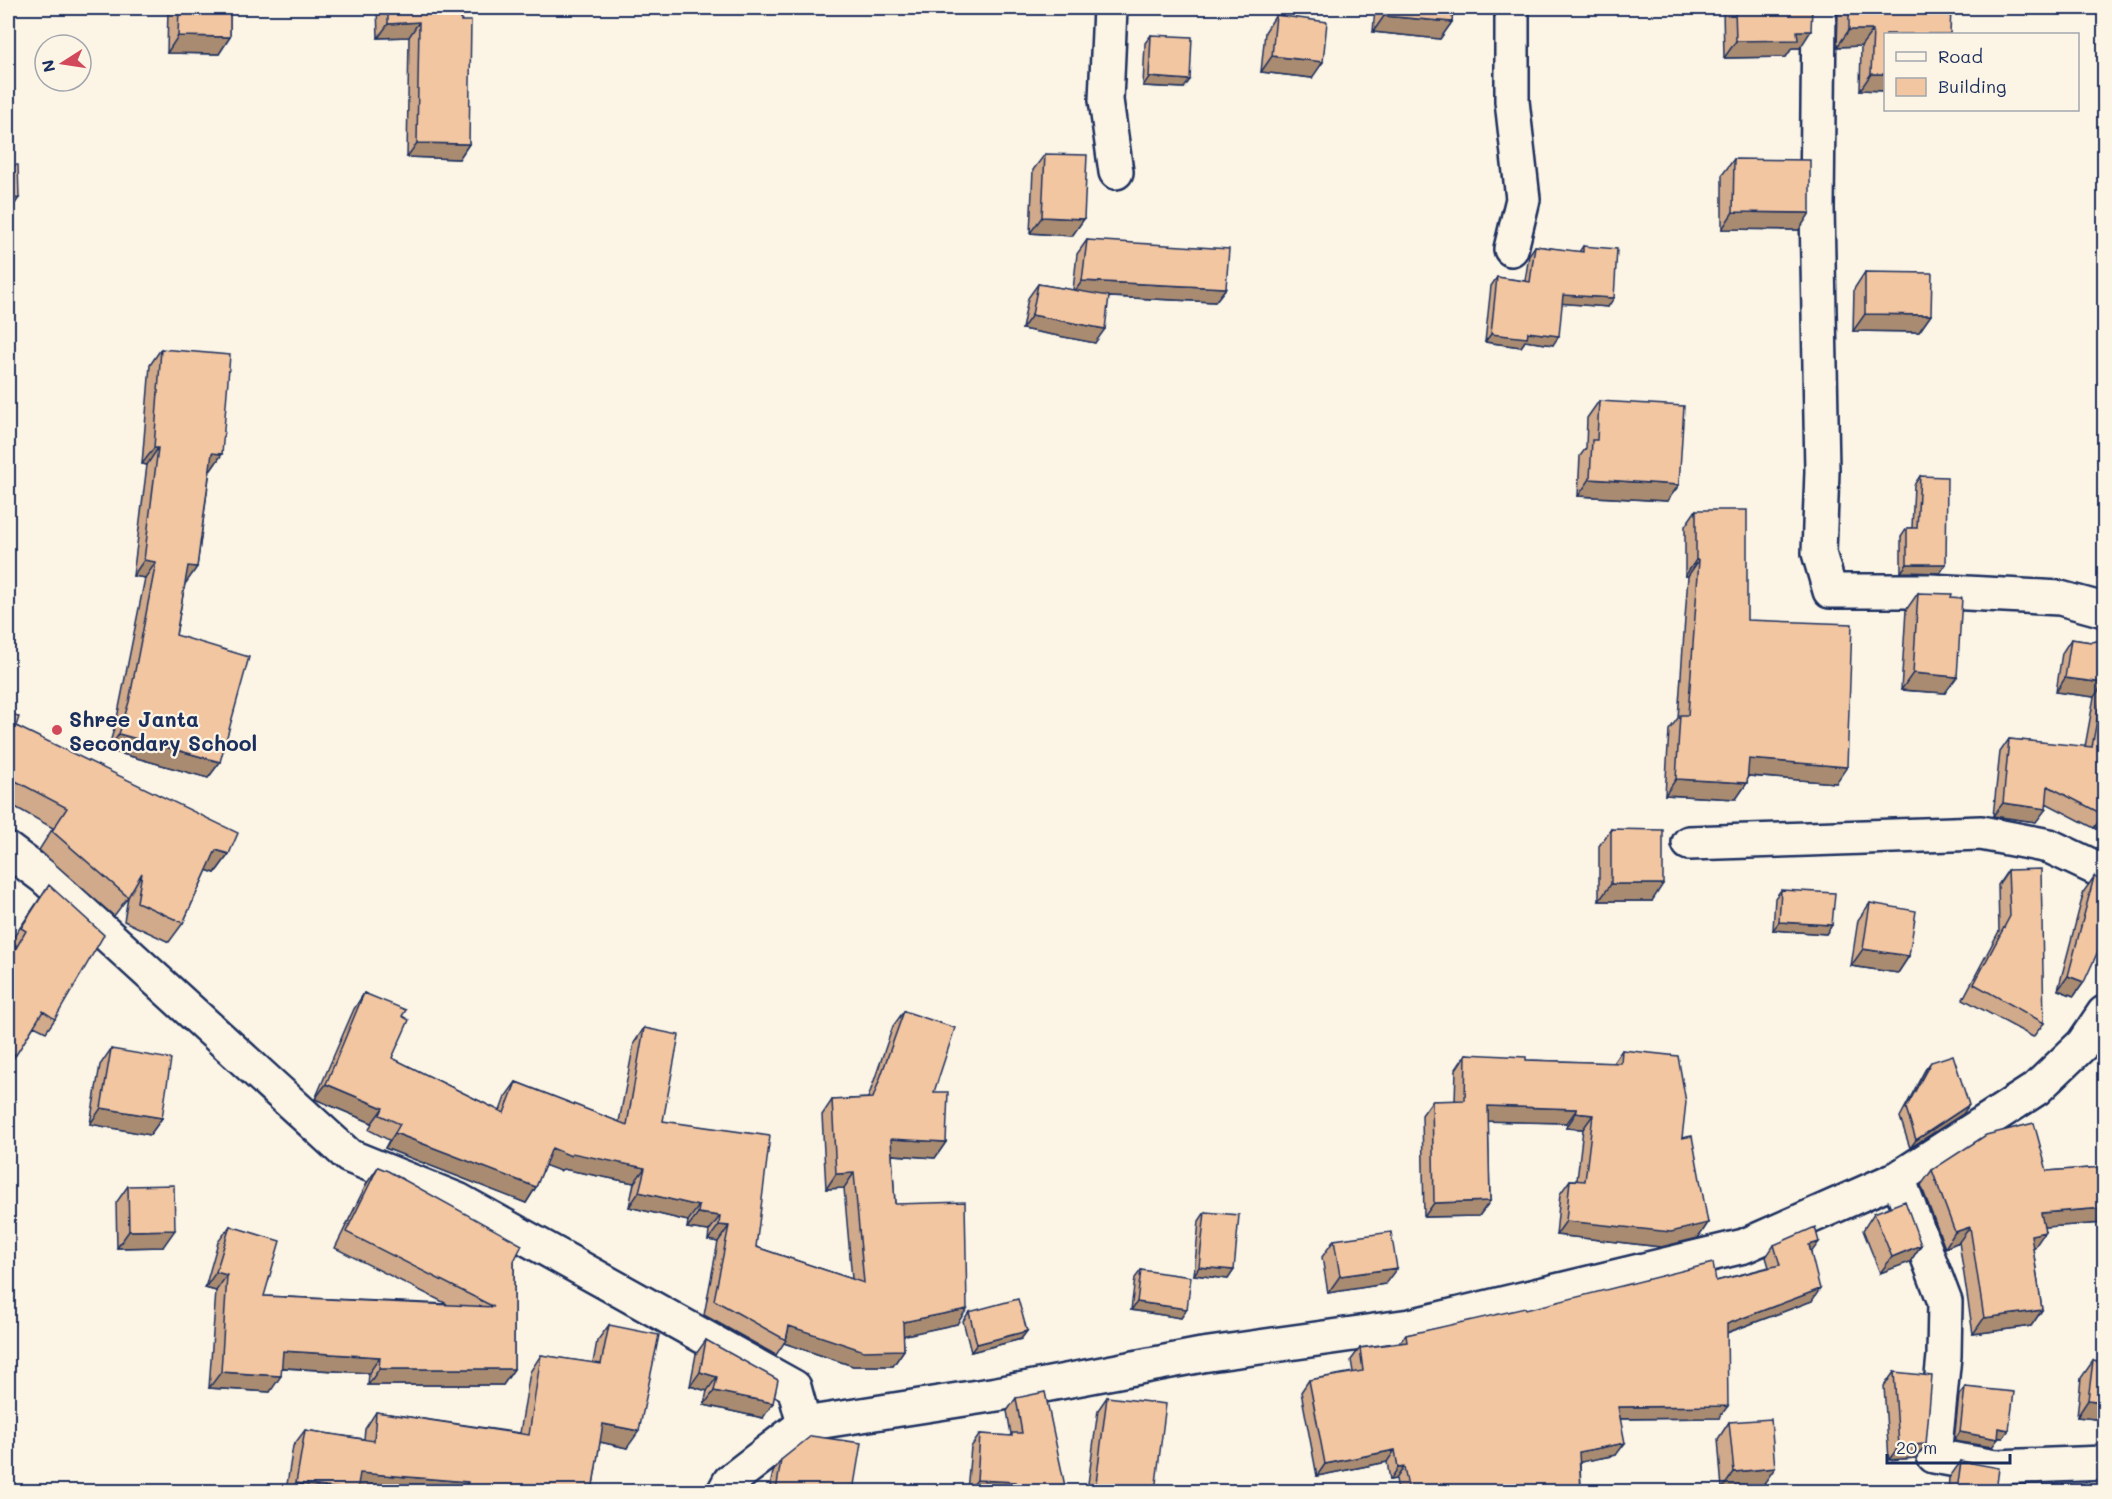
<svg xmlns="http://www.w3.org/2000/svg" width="2112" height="1499" viewBox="0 0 2112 1499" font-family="Mali,sans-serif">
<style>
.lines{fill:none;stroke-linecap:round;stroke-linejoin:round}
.minor-casing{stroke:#1b2f5e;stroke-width:38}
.minor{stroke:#fcf5e5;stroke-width:33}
.wall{fill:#d0aa8a;stroke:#1b2f5e;stroke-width:1.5}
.shaded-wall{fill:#a98b71;stroke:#1b2f5e;stroke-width:1.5}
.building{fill:#f2c6a1;stroke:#1b2f5e;stroke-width:1.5}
.poi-dot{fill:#d1495b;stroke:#fcf5e5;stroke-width:2}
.labels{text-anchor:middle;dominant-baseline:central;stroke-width:4.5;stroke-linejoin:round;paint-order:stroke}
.poi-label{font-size:21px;font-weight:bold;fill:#1b2f5e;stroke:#fcf5e5;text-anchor:start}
</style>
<rect width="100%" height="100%" fill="#fcf5e5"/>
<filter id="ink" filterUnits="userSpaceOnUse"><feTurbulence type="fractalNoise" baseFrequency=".0167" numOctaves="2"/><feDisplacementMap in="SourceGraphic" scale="12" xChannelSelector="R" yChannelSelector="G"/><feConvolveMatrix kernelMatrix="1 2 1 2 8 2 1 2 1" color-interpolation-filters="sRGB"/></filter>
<g filter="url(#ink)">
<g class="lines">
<defs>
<path id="minor" d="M1110,8l-4,92 10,72
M1819,8l-2,200 5,263 -3,82 11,38h100l130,7 44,12
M1511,249l12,-50 -11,-98v-93
M1689,843l292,-10 68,13 55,26
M8,850l36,27 305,279 109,44 336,187 10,37
M1898,1178l47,124 -1,54 -10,100 61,11 109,-4
M724,1492l6,-11 74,-57 193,-30 205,-39 208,-29 334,-80 154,-68 138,-89 47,-45 21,-31"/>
</defs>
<use href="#minor" class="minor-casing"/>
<use href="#minor" class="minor"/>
</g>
<path class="wall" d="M168,8h62v29l-11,17 -52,-1z
M377,8h84l8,136 -10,15 -52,-2 2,-120 -31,1z
M1375,8h78l-1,14 -12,17 -67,-7z
M1723,8h89l-12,40h-8l-6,9 -62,1z
M1841,8h110l-65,26v57l-26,-1 1,-44 -24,1 1,-34z
M1276,15l36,63 -51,-6 4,-40z
M1151,35l33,53 -41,-2 2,-43z
M1045,154l39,65 -12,17 -42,-3 3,-63z
M1734,159l65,71 -77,-1v-54z
M1087,240l139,48 -11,14 -106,-5 -14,46 -73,-14 6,-31 10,-14 35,6 4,-36z
M1535,246l44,6 4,-6 25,61 -46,-4 -9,42 -28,-4 -4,6 -36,-5 6,-56 6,-9 28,4 4,-26z
M1865,272l66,43 -12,17 -66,-1 1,-42z
M161,349l61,105 -11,16h-1l-13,97 -12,16 -9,52 44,127 -12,16 -100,-28 9,-32 28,-140 -12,-2 14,-111 -5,-1 8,-99z
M1599,401l80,84 -12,16 -89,-5 2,-40 6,-8 1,-30z
M1920,476l26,88 -6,9 -39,-1v-35l6,-9h5l2,-43z
M1696,510l51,110 89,163 -88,-7 -1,7 -11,16 -71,-4 4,-65 9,-12 10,-142h-3v-50z
M1918,593l27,100 -44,-3 5,-80z
M2071,639l20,3 13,-2v190l-10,-2 -48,-25 -10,19 -43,-6 7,-64 9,-13 76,8 9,-50 -38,-5 6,-39z
M8,711l8,15 213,128 -14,19 -8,-3 -24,53 -14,19 -45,-21 4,-24 -14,19 -75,-66 14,-22 -45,-25z
M1611,829l41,72h-53v-55z
M2008,870l36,153 -11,14 -70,-38 36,-68 -1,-46z
M2094,877l-10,105 -10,14 -16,-6 26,-99z
M1781,890l51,35 -6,9 -53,-4 2,-32z
M40,898l15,121 -9,13 -12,-6 -26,41v-107l8,-15 -5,-4z
M1870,903l39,53 -11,17 -47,-7 7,-46z
M364,993l38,23 -10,42 108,53 5,-14 11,-15 103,40 15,-79 10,-15 19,93 93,126 96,32 -8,-91 -18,1 -4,-74 10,-15 36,-2 25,-72 11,-15 30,81 12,50 -11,16 -43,-3 3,49 62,120 -54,11 1,15 -11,16h-40l-69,-23 -8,12 -72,-40 14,-73 -10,-2 1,-9 -22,-3 1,-7 -59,-14 5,-24 -71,-14 -3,2 -15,-6 -9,22 -10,16 -141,-55 4,-8 -20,-10 3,-7 -57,-24 39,-90z
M111,1049l51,69 -12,17 -60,-11 10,-59z
M1622,1050l60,88 26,85 -10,15 -37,9 -105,-12 4,-41 10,-14h7l6,-51 -17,-1 1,-5 -79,-2 2,80 -11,15 -55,1 -2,-102 10,-14h23l1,-32 10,-15 60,6 87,3z
M1931,1062l32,52 -53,34 -10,-31 25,-47z
M378,1167l136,94v108l-11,16h-135l1,-12 -87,-5 -12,24 -61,-4 7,-97 -11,-3 13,-46 12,-16 34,70 183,8 -112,-56 32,-65z
M2104,1167v56l-60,4 -10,21h-1l9,62 -11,16 -58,8 -14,-92 -14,6 -24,-63 11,-15 115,1z
M128,1186l35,61 -46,1 -1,-45z
M1205,1212l29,58 -6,9 -34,-4 5,-54z
M1874,1213l47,32 -11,17 -30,11 -17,-43z
M1334,1240l51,44 -57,9 -6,-36z
M1774,1245l37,8 1,48 -85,32 -8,85 -99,1 -4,36 -36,7 1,29h-183l-2,-12 -6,1 -3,-18 -70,14 -16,-84 8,-12 44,-8 -2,-12 9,-12 40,-6 6,-7 120,-25 190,-29 53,-14 -3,-10z
M1141,1270l46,39 -6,9 -50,-8 4,-32z
M969,1312l58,19 -6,8 -50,13 -8,-31z
M609,1325l18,123 -27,-6 -8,49h-306l7,-45 12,-16 59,9 1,-10 11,-17 144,21 10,-61 11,-17 52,8 4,-22z
M706,1340l57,78 -59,-13 3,-14 -17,-5 6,-32z
M2093,1361l11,59 -27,-3 4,-39z
M1894,1372l32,72 -10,14 -27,2 -5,-74z
M1965,1387l38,51h-5l-6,9 -38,-6 5,-46z
M1107,1397l48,94h-68l11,-81z
M1016,1398l50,93h-99l4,-44 9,-13 30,2 1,-2 -4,-23z
M1729,1422l34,63 -41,4 -4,-50z
M781,1460l72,31h-84l4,-19z
M1961,1461l35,30h-48l1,-13z"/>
<path class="shaded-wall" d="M1384,16l68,6 -12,17 -67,-7z
M419,22l-10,15 -31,1 10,-14z
M1849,30h24l-12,16 -24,1z
M1797,31h14l-11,17h-8l-6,9 -62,1 12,-17z
M178,36l52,1 -11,17 -52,-1z
M1272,56l51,6 -11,16 -51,-6z
M1871,74h15v17l-26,-1z
M1149,77l41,3 -6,8 -41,-2z
M417,143l52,1 -10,15 -52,-2z
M19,198l-7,10h-4v-9z
M1733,212l77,1 -11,17 -77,-1z
M1042,217l42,2 -12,17 -42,-3z
M1082,281l144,7 -11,14 -143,-7z
M1563,295l51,3 -6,9 -51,-4z
M1865,314l66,1 -12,17 -66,-1z
M1032,315l73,14 -10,14 -73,-14z
M1528,332l31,4 -6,9 -28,-4 -4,6 -36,-5 6,-8z
M154,448h4l-11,17 -5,-1z
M212,453l10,1 -11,16 -10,-1z
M1590,479l89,6 -12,16 -89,-5z
M144,560l12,2 -11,16 -12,-2z
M1696,560h3l-11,16h-3z
M1907,564h39l-6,9 -39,-1z
M188,566l9,1 -11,16 -9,-1z
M1913,673l44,4 -12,16 -44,-3z
M2065,678l39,5 -10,14 -38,-5z
M119,734l101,28 -12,16 -100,-28z
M1749,759l98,8 -11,16 -98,-8z
M1676,779l71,4 -11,16 -71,-4z
M2003,803l43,6 -10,13 -43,-6z
M2103,815h1v15l-10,-2z
M216,850l13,4 -14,19 -12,-4z
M1611,884h52l-11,17h-53z
M1779,922l53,3 -6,9 -53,-4z
M1863,949l46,7 -11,17 -47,-7z
M2068,976l16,6 -10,14 -16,-6z
M326,1084l57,24 -11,15 -57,-24z
M1969,1105l-6,9 -53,34 6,-8z
M1488,1106l89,3 -10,14 -89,-2z
M101,1108l61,10 -12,17 -60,-11z
M1576,1113l17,2 -10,14 -17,-1z
M395,1133l141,54 -10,16 -141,-55z
M891,1139l55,3 -11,16 -54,-4z
M552,1148l93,20 -11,15 -71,-14 -3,2 -19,-7z
M854,1173l-10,15 -18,1 10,-15z
M639,1192l60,14 -11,15 -59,-14z
M1490,1201l-11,15 -55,1 10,-14z
M2104,1208v15l-74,5 11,-15z
M698,1213l22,3 -11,15 -22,-3z
M1566,1221l142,2 -10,15 -37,9 -105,-12z
M719,1225l10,1 -11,16 -10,-2z
M1970,1227l-11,15 -14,6 10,-16z
M175,1230l-12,17 -46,1 12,-17z
M2045,1232l-11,16 -14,3 11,-16z
M1819,1242l-9,12 -1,-9z
M1921,1245l-11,17 -30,11 12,-16z
M1199,1267l35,3 -6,9 -34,-4z
M1397,1268l-12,16 -57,9 12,-17z
M216,1272l11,3 -11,16 -11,-3z
M1820,1289l-8,12 -94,35 9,-12z
M1137,1302l50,7 -6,9 -50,-8z
M967,1309l-10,15 -65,14 11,-16z
M2042,1310l-11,16 -58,8 11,-16z
M789,1326l115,24 -11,16h-40l-69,-23 2,-3z
M1027,1331l-6,8 -50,13 6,-8z
M283,1351l97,6 -11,16 -98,-6z
M379,1369h135l-11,16h-135z
M221,1372l60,4 -11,16 -61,-4z
M700,1372l17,5 -10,14 -17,-5z
M714,1391l59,12 -10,15 -59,-13z
M2088,1400l16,2v18l-27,-3z
M1728,1406l-9,12 -110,1 9,-12z
M603,1424l36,7 -12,17 -36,-8z
M1999,1428l10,2 -6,8 -10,-1z
M1960,1432l38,7 -6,8 -38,-6z
M1625,1443l-9,12 -45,9 8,-12z
M1926,1444l-10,14 -27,2 10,-14z
M1395,1450l-8,12 -70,14 8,-12z
M1404,1467l-8,12 -6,1 8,-12z
M1775,1468l-12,17 -41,4 12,-17z
M360,1473l108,9 -6,9h-94l-19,-1z
M977,1480l39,2 -6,9h-42z
M296,1483l56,8h-62z"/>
<path class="building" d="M179,8h51v29l-52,-1z
M388,8h73v13h10l-2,123 -52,-1 2,-121 -31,2z
M1385,8h68l-1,14 -68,-6z
M1735,8h77l-1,23h-14l1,9 -62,1z
M1849,8h102l-1,26h-64v40h-15l2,-44h-24z
M1276,15l51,7 -4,40 -51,-6z
M1151,35l41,2 -2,43 -41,-3z
M1045,154l42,1 -3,64 -42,-2z
M1734,159l76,1v53l-77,-1z
M8,165h10l1,33 -11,1z
M1087,240l142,9 -3,39 -144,-7z
M1535,246l48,6v-6l34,3 -3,49 -51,-3 -4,41 -31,-4 -1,6 -36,-4 6,-57 33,5z
M1865,272l67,1 -1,42 -66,-1z
M1038,284l71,12 -4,33 -73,-14z
M161,349l69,6 -8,99 -10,-1 -15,114 -9,-1 -12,69 73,22 -29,105 -101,-28 10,-32 27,-140 -12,-2 14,-112h-4z
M1599,401l85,5 -5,79 -89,-6 2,-39h5z
M1920,476l27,1 -1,87h-39v-36h10z
M1696,510h51v110l105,4 -5,143 -98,-8 -2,24 -71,-4 4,-64h8l11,-155h-3z
M1918,593l34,1 -1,3 11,1 -5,79 -44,-4z
M2071,639l20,3 13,-2v175l-56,-29 -2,23 -43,-6 6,-64 83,8 12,-64 -39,-5z
M8,711l11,6 -3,9 222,107 -9,21 -13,-4 -33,73 -46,-21 5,-29 -14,24 -76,-66 15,-23 -59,-31z
M1611,829l52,1v54h-52z
M2041,869l3,154 -70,-39 36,-68 -2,-46z
M2094,877l10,3v58l-20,44 -16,-6z
M49,885l55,50 -49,84 -12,-8 -27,44 -8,-5v-88l18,-31 -5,-3z
M1781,890l54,3 -3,32 -53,-3z
M1870,903l46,8 -7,45 -46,-7z
M364,993l42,17 -4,6 7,4 -17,38 112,55 12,-31 111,43 17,-97 35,7 -16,86 107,15 -14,111 108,36 -10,-110 -18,1 -4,-74 41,-2 31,-87 51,17 -21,64h14l-2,50 -55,-3 4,65 70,-2 2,107 -64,13 1,28 -40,1 -75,-25 -3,14 -72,-40 15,-74 -10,-1 1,-9 -22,-3 1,-7 -60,-14 6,-24 -73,-15 -1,3 -19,-8 -16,39 -141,-54 5,-9 -20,-9 3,-7 -57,-24z
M111,1049l60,10 -9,59 -61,-10z
M1622,1050l56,6 8,46 -4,36 10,-2 16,87 -37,9 -105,-11 4,-41 15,1 8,-66 -17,-2 1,-4 -89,-3 2,95 -56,2 -2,-102 33,-1 1,-46 60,3v3l95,3z
M1953,1055l16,50 -53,35 -10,-32 25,-46z
M2034,1123l13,48 57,-4v41l-63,5 4,19 -14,3 11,75 -58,8 -14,-91 -15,5 -23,-62 54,-35z
M378,1167l10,4 134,74 -8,16v108h-135l1,-12 -97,-6 -2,25 -60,-4 6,-97 -11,-3 14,-46 50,15 -16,55 230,11 -148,-75z
M174,1185l1,45 -46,1 -1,-45z
M1905,1201l16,44 -29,12 -18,-44z
M1205,1212l34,3 -5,55 -35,-3z
M1815,1227l4,15 -10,3 11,44 -93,35 1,82 -110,1 7,36 -46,9 2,39h-172l-5,-24 -6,1 -3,-18 -70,14 -16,-84 54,-9 -3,-23 47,-6 -1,-7 119,-27 1,2 187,-47 3,18 64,-16 -6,-20z
M1391,1232l6,36 -57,8 -6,-36z
M1141,1270l50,7 -4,32 -50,-7z
M1018,1299l9,32 -50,13 -8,-32z
M609,1325l50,10 -20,96 -36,-7 -11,67h-125l1,-9 -108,-9 -3,18 -61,-8 9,-53 69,11 2,-29 153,23 12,-80 60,9z
M706,1340l72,40 -5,23 -59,-12 3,-14 -17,-5z
M2093,1361l11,2v39l-16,-2z
M1894,1372l38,4 -6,68 -27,2z
M1965,1387l49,5 -5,38 -10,-2 -1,11 -38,-7z
M1045,1392l21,99h-52l2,-9 -39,-2 3,-46 32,2v-3h10l-6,-35z
M1107,1397l59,7 -11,87h-60z
M1771,1419l4,49 -41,4 -5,-50z
M811,1436l50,7 -8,48h-77l5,-31z
M1961,1461l38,7 -3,23h-39z"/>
</g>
<circle class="poi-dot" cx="57" cy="730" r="6"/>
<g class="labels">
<g class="poi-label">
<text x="69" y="718">Shree Janta<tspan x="69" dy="24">Secondary School</tspan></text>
</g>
</g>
<rect width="2112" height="1499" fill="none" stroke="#fcf5e5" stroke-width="30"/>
<rect x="15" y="15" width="2082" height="1469" fill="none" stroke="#1b2f5e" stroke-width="2" filter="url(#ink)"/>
<rect x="1884" y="33" width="195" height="78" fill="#fcf5e5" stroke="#a2a6af" stroke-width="1.5"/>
<rect x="1896" y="52" width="30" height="9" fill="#fcf5e5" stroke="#a2a6af" stroke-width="1.5"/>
<text x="1938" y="63" font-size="18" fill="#1b2f5e">Road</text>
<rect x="1896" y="78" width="30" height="18" fill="#f2c6a1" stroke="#a2a6af" stroke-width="1.5"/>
<text x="1938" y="93" font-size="18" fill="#1b2f5e">Building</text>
<g transform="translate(63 63) rotate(258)"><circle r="28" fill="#fcf5e5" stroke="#a2a6af" stroke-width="1.5"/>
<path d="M0-4.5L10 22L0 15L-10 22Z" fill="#d1495b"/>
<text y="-9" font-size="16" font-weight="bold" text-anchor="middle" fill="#1b2f5e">N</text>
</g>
<path d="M1887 1454v9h123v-9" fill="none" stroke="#1b2f5e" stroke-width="3"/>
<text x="1896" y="1454" font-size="18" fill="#1b2f5e" stroke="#fcf5e5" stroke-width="4.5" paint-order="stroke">20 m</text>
</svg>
